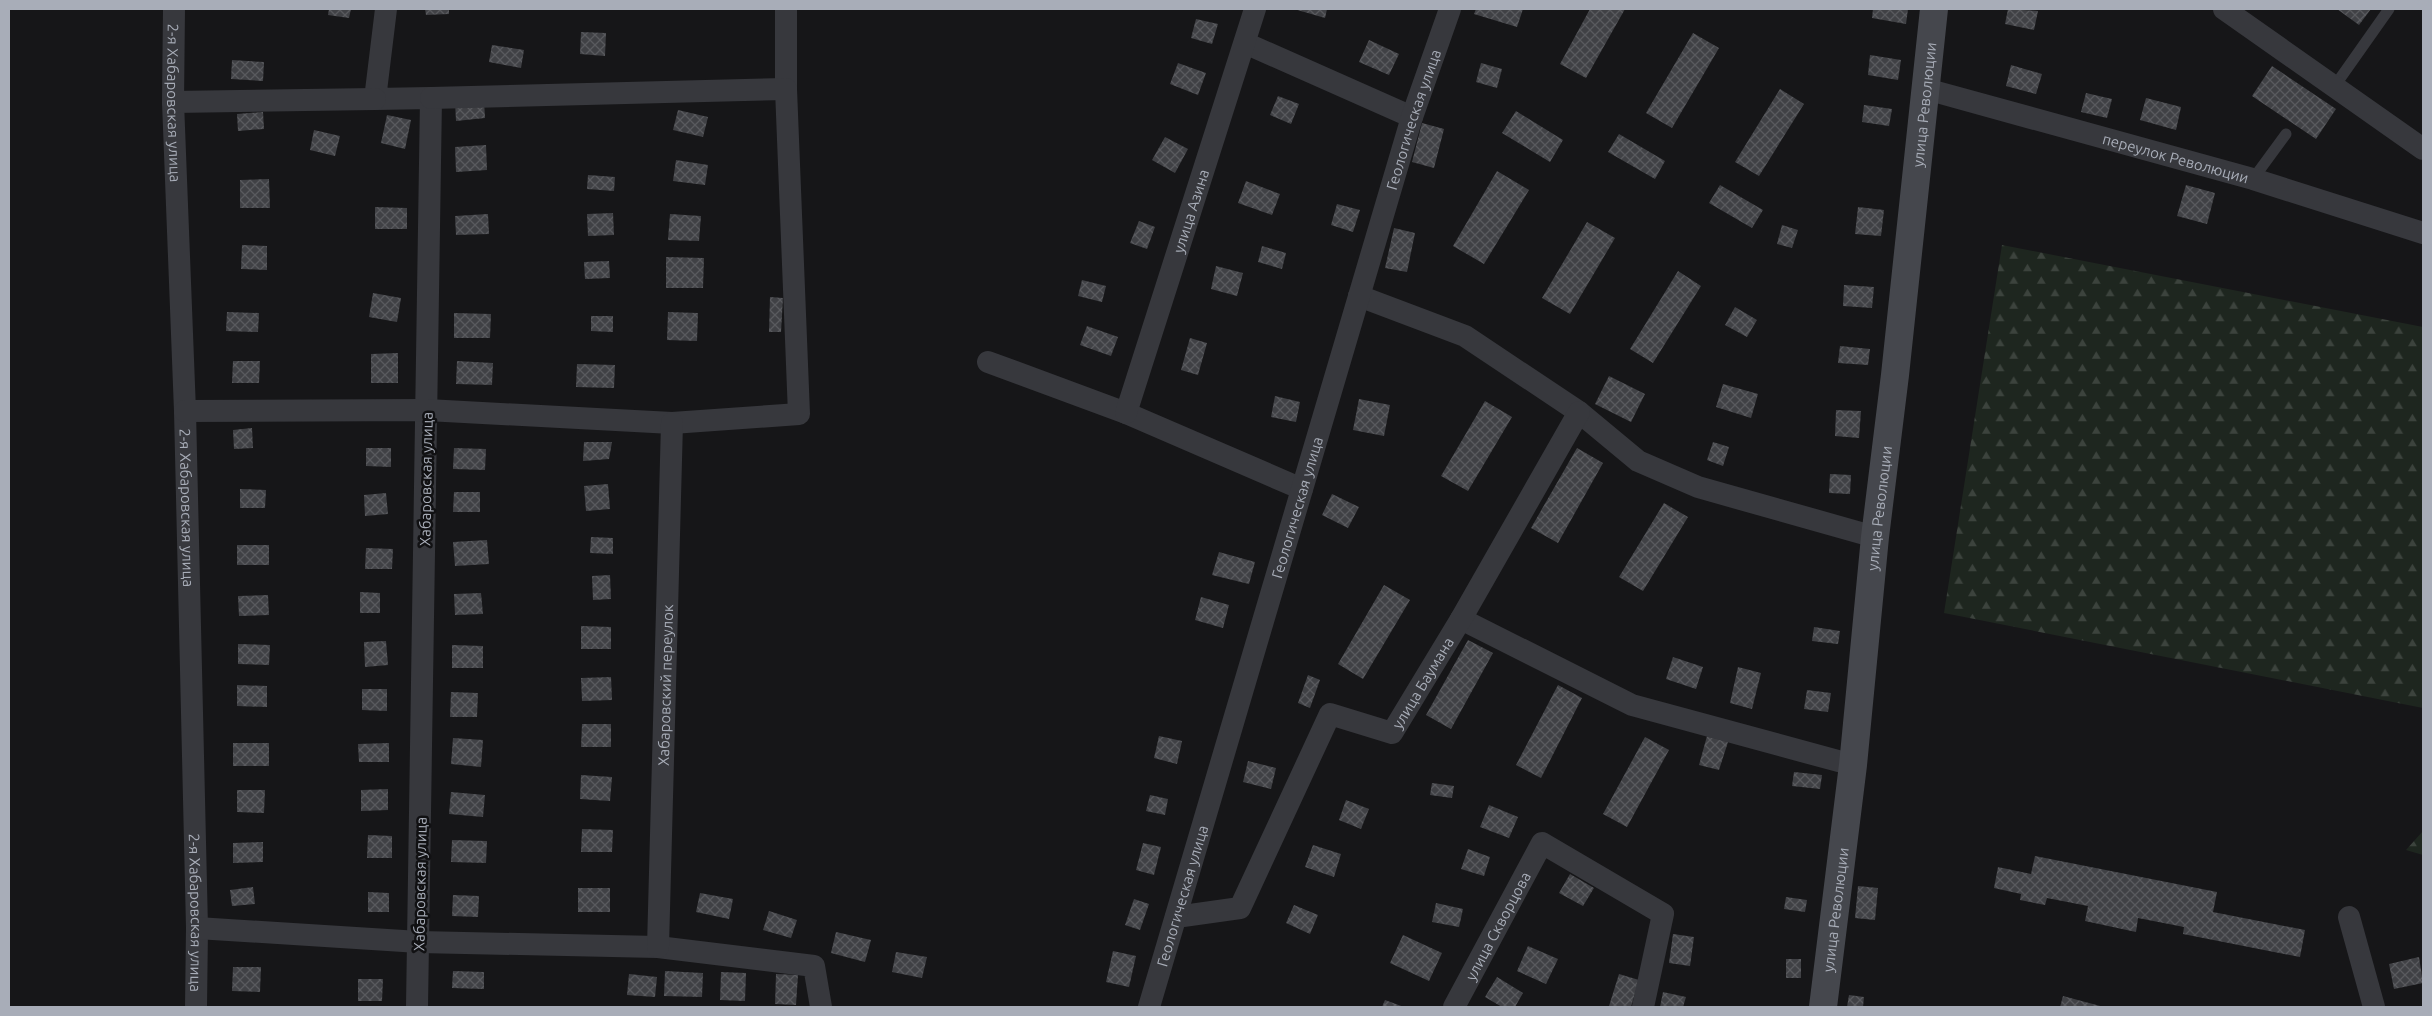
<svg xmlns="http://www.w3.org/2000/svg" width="2432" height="1016" viewBox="0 0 2432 1016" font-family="Ubuntu,sans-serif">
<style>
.forest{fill:url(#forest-firs)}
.building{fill:url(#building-cross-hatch)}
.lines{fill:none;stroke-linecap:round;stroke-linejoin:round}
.lane{stroke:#37383d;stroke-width:11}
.street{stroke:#37383d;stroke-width:22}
.secondary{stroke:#45474d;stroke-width:28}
.labels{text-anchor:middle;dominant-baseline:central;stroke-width:5;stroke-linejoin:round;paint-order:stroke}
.street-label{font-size:15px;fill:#a8adb8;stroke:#111113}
</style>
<defs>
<pattern id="forest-firs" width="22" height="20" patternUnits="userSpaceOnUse" patternTransform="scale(1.25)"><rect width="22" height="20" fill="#1e261f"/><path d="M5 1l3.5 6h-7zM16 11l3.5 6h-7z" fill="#3c433d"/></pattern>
<pattern id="building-cross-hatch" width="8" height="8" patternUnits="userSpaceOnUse" patternTransform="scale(1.25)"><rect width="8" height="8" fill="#404145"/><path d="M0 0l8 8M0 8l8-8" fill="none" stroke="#595a5e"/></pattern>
</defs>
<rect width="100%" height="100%" fill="#161618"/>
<path class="forest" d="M2002,245l421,82v381l-479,-95z
M2423,831v24l-17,-5z"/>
<path class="building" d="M329,9h22l-2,9 -21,-3z
M425,9h24v5l-23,1z
M1294,9h33l-2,9z
M1476,9h47l-6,18 -43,-13z
M1590,9h35l-39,69 -26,-14z
M1873,9h35l-2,15 -34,-6z
M2008,9l30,2 -4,19 -29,-6z
M2337,9h34l-12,16z
M1196,19l22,5 -6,20 -21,-6z
M581,32l25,1 -1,23 -25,-2z
M1693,33l26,15 -47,80 -26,-15z
M1369,40l30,14 -10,21 -30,-13z
M492,45l32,5 -3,18 -32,-6z
M1870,55l31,5 -3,20 -30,-5z
M232,60l32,2 -1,19 -32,-2z
M1178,63l28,10 -8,22 -28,-11z
M1481,63l21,6 -5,19 -21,-6z
M2011,65l31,9 -6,20 -30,-8z
M2272,66l64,43 -20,30 -64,-43z
M1780,89l24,15 -45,72 -24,-14z
M2086,93l26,6 -5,19 -26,-6z
M1278,96l21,8 -8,20 -21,-9z
M2146,98l35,9 -5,23 -36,-10z
M484,100l1,18 -29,3 -1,-19z
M1864,105l28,4 -3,17 -27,-4z
M678,110l30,7 -5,20 -30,-7z
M1516,111l47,29 -13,22 -48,-29z
M263,112l1,17 -26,2 -1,-17z
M387,115l24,5 -6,29 -24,-6z
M1422,123l22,6 -10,39 -22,-6z
M314,130l26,6 -5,20 -25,-6z
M1619,134l46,27 -10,18 -47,-27z
M1165,137l23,12 -13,24 -23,-13z
M486,145l1,25 -31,2 -1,-25z
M676,160l32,5 -3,20 -32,-4z
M1497,171l32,19 -45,74 -31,-18z
M588,175l27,2 -1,14 -27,-2z
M269,179l1,29h-30v-28z
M1246,181l34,13 -8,21 -34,-12z
M1720,185l43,25 -11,18 -43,-25z
M2186,185l29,8 -8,31 -30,-8z
M1337,204l23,6 -7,22 -22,-7z
M375,207l32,1v21h-32z
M1858,207l26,3 -3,26 -26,-2z
M613,213l1,22 -26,1 -1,-22z
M488,214l1,20 -33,1 -1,-19z
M670,214l31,2 -2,25 -31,-1z
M1139,221l16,6 -8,22 -17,-6z
M1587,222l28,16 -45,76 -28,-16z
M1782,225l16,5 -6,18 -15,-4z
M1394,228l21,5 -8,39 -22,-4z
M242,245l25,1v24l-26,-1z
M1262,246l24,7 -4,16 -24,-7z
M666,257l38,1 -1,30h-37z
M609,261l1,17 -25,1 -1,-17z
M1216,266l27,7 -6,23 -26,-7z
M1678,271l23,15 -48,77 -23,-14z
M1082,280l24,6 -4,16 -24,-6z
M1844,285l30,2 -2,21 -29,-2z
M373,293l28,5 -4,24 -28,-5z
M770,297l13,1 -2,34h-12z
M1735,307l22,13 -10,17 -22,-12z
M227,312l32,1 -1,19 -32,-1z
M668,312l30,1 -1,28 -30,-1z
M454,313l37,1 -1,24h-36z
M591,316h22v16l-22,-1z
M1087,326l31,11 -7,19 -31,-11z
M1190,338l17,5 -9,32 -17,-5z
M1840,346l30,3 -2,16 -30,-2z
M398,353v30h-27v-29z
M233,361h27l-1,22h-27z
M457,361l36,2 -1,22 -36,-1z
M577,364l38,1 -1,23 -38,-1z
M1609,376l36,18 -14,28 -36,-18z
M1723,384l35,10 -7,24 -35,-11z
M1275,396l25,6 -4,20 -25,-5z
M1359,399l31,6 -6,31 -31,-6z
M1485,401l27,16 -44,74 -27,-15z
M1836,410l25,1 -2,27 -24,-2z
M252,428l1,20 -19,1 -1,-19z
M584,442h28l-3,17 -26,2z
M1713,442l16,5 -6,19 -16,-6z
M366,448h25v19l-25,-1z
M454,448l32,1 -1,21 -32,-1z
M1577,448l26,15 -45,80 -27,-15z
M1830,474l21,1 -1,19 -21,-1z
M608,484l2,25 -24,2 -2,-25z
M240,489l26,1 -1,18h-25z
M454,492h26v20h-27z
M386,493l2,21 -23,2 -1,-21z
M1332,494l27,13 -11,21 -26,-13z
M1664,503l24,14 -45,74 -24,-14z
M591,537l22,1v16l-23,-1z
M487,540l2,24 -34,2 -2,-24z
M237,545h32v20h-32z
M366,548l27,1 -1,20h-27z
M1219,552l36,10 -6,22 -37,-9z
M610,575l1,24 -18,1 -1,-24z
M1384,585l26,15 -47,79 -25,-15z
M360,592l20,1v20h-20z
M481,593l2,21 -28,1 -1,-21z
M268,595l1,20 -30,1 -1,-20z
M1201,597l28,8 -6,23 -28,-8z
M581,626l30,1v22h-30z
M1814,627l26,4 -2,13 -26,-3z
M1468,640l25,13 -42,76 -25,-14z
M386,641l2,24 -23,2 -1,-25z
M238,644l32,1 -1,20 -31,-1z
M452,645l31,1v22h-31z
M1673,657l30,10 -7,22 -30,-10z
M1738,667l23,6 -9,36 -22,-6z
M1308,675l12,5 -10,28 -12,-5z
M611,677l1,23 -30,1 -1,-23z
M237,685l30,1v21l-30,-1z
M1558,685l24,13 -41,80 -25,-13z
M362,689h25v22l-25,-1z
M1807,690l24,3 -3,19 -24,-3z
M451,692l27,1 -1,24h-27z
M582,724h29v23h-30z
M1159,736l23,5 -5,23 -23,-6z
M1707,736l21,6 -9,28 -20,-5z
M1645,737l24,13 -42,77 -24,-13z
M453,738l30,2 -2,27 -30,-3z
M233,743h36v23h-36z
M389,743v19h-30l-1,-18z
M1248,761l28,7 -5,21 -28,-7z
M1794,772l28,3 -2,14 -28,-3z
M581,775l31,2 -2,24 -30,-2z
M1432,783l22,3 -2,12 -22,-3z
M388,789v21l-27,1v-21z
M237,790h28l-1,23 -27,-1z
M451,792l34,3 -2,22 -34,-3z
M1150,795l18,4 -3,16 -19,-4z
M1346,800l23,9 -8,20 -22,-9z
M1489,805l29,12 -9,21 -29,-11z
M582,829l31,1 -1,22h-31z
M368,835l24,1v22h-25z
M452,840l35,1 -1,22 -35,-1z
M263,842v20l-30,1v-20z
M1143,843l18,4 -7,28 -18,-5z
M1313,845l28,9 -7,23 -29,-10z
M1468,849l22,8 -6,19 -23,-7z
M2035,856l182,36 -4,20 92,18 -5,27 -117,-23 1,-7 -46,-9 -2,14 -51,-11 3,-15 -41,-8 -2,7 -25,-5 1,-6 -27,-6 4,-21 33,7z
M1570,874l24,14 -11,18 -24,-13z
M1858,886l20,2 -3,32 -20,-2z
M253,887l2,17 -23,2 -2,-16z
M578,888h32v24h-32z
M368,892l21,1v19h-21z
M700,893l33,6 -4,20 -33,-7z
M453,895l26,1 -1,21 -26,-1z
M1786,897l21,3 -2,12 -21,-3z
M1134,899l15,5 -9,26 -15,-5z
M1436,903l27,6 -4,18 -27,-5z
M1294,905l24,10 -8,19 -24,-11z
M769,911l28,9 -6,18 -28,-8z
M836,932l35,8 -6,22 -34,-9z
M1673,934l21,3 -4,29 -21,-3z
M1403,935l39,18 -13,28 -39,-18z
M1528,946l30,13 -12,25 -29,-13z
M1113,951l23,5 -7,31 -23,-5z
M896,952l31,5 -5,21 -30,-6z
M2419,957l4,26 -29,6 -5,-25z
M1786,959h15v19h-15z
M233,967h28l-1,25 -28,-1z
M453,971l31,1v17l-32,-1z
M665,971l38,2 -1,24 -38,-1z
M721,972l25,1 -1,28 -25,-1z
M629,974l28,3 -2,20 -28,-2z
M776,974l22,1 -2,30 -21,-1z
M1619,974l20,6 -8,27 -22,-1z
M1497,977l26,16 -8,14h-13l-17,-10z
M358,979h25l-1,22h-24z
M1663,992l23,5 -3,10h-23z
M1849,995l15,2 -1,10h-16z
M2063,996l41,11h-44z
M1385,1000l19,7h-22z"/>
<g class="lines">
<path class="lane" d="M2334,87l55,-78
M2253,179l33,-45"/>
<g class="street">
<path id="s1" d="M174,9l-1,93 12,309 12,517 -1,79"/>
<path d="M386,9l-11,90 56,-1 -14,909"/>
<path d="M786,9v80"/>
<path d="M2224,9l199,140"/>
<path d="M1245,43l167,74"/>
<path id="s2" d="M1926,89l327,90 170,54"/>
<path d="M173,102l202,-3"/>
<path d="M1359,296l106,40 114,76 59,49 60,26 177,50"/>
<path d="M988,362l138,51 176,76"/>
<path d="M185,411l242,-1 245,13 127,-9 -13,-325 -355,9"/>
<path id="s3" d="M1126,413l129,-404"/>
<path d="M1461,619l171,86 221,60"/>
<path id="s4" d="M1176,917l64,-9 90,-194 62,19 69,-114 118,-207"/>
<path d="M2349,917l25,90"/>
<path d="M197,928l222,14 239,5 156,19 7,41"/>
<path id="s5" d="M658,947l14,-524"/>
<path id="s6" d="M1149,1007l263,-890 38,-108"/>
<path id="s7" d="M1454,1007l88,-164 121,71 -20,93"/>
</g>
<path class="secondary" id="s8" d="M1823,1007l30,-242 22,-228 20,-162 39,-366"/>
</g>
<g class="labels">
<g class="street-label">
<text stroke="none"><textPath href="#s1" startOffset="94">2-я Хабаровская улица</textPath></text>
<text stroke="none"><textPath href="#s8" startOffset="908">улица Революции</textPath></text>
<text stroke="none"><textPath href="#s6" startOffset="926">Геологическая улица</textPath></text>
<text stroke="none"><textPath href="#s2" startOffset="259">переулок Революции</textPath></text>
<text stroke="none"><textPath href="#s3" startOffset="212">улица Азина</textPath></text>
<text transform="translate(426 479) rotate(-89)">Хабаровская улица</text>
<text stroke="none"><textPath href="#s6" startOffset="521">Геологическая улица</textPath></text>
<text stroke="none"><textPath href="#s1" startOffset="499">2-я Хабаровская улица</textPath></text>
<text stroke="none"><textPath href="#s8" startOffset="502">улица Революции</textPath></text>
<text stroke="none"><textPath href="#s4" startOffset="402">улица Баумана</textPath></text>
<text stroke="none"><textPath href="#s5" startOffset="262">Хабаровский переулок</textPath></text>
<text transform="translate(420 884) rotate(-89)">Хабаровская улица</text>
<text stroke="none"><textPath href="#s6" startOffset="116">Геологическая улица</textPath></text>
<text stroke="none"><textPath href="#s8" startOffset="98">улица Революции</textPath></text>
<text stroke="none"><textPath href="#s1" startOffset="904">2-я Хабаровская улица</textPath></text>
<text stroke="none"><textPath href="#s7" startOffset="92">улица Скворцова</textPath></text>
</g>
</g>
<rect width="2432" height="1016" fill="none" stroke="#a8adb8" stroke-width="20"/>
</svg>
